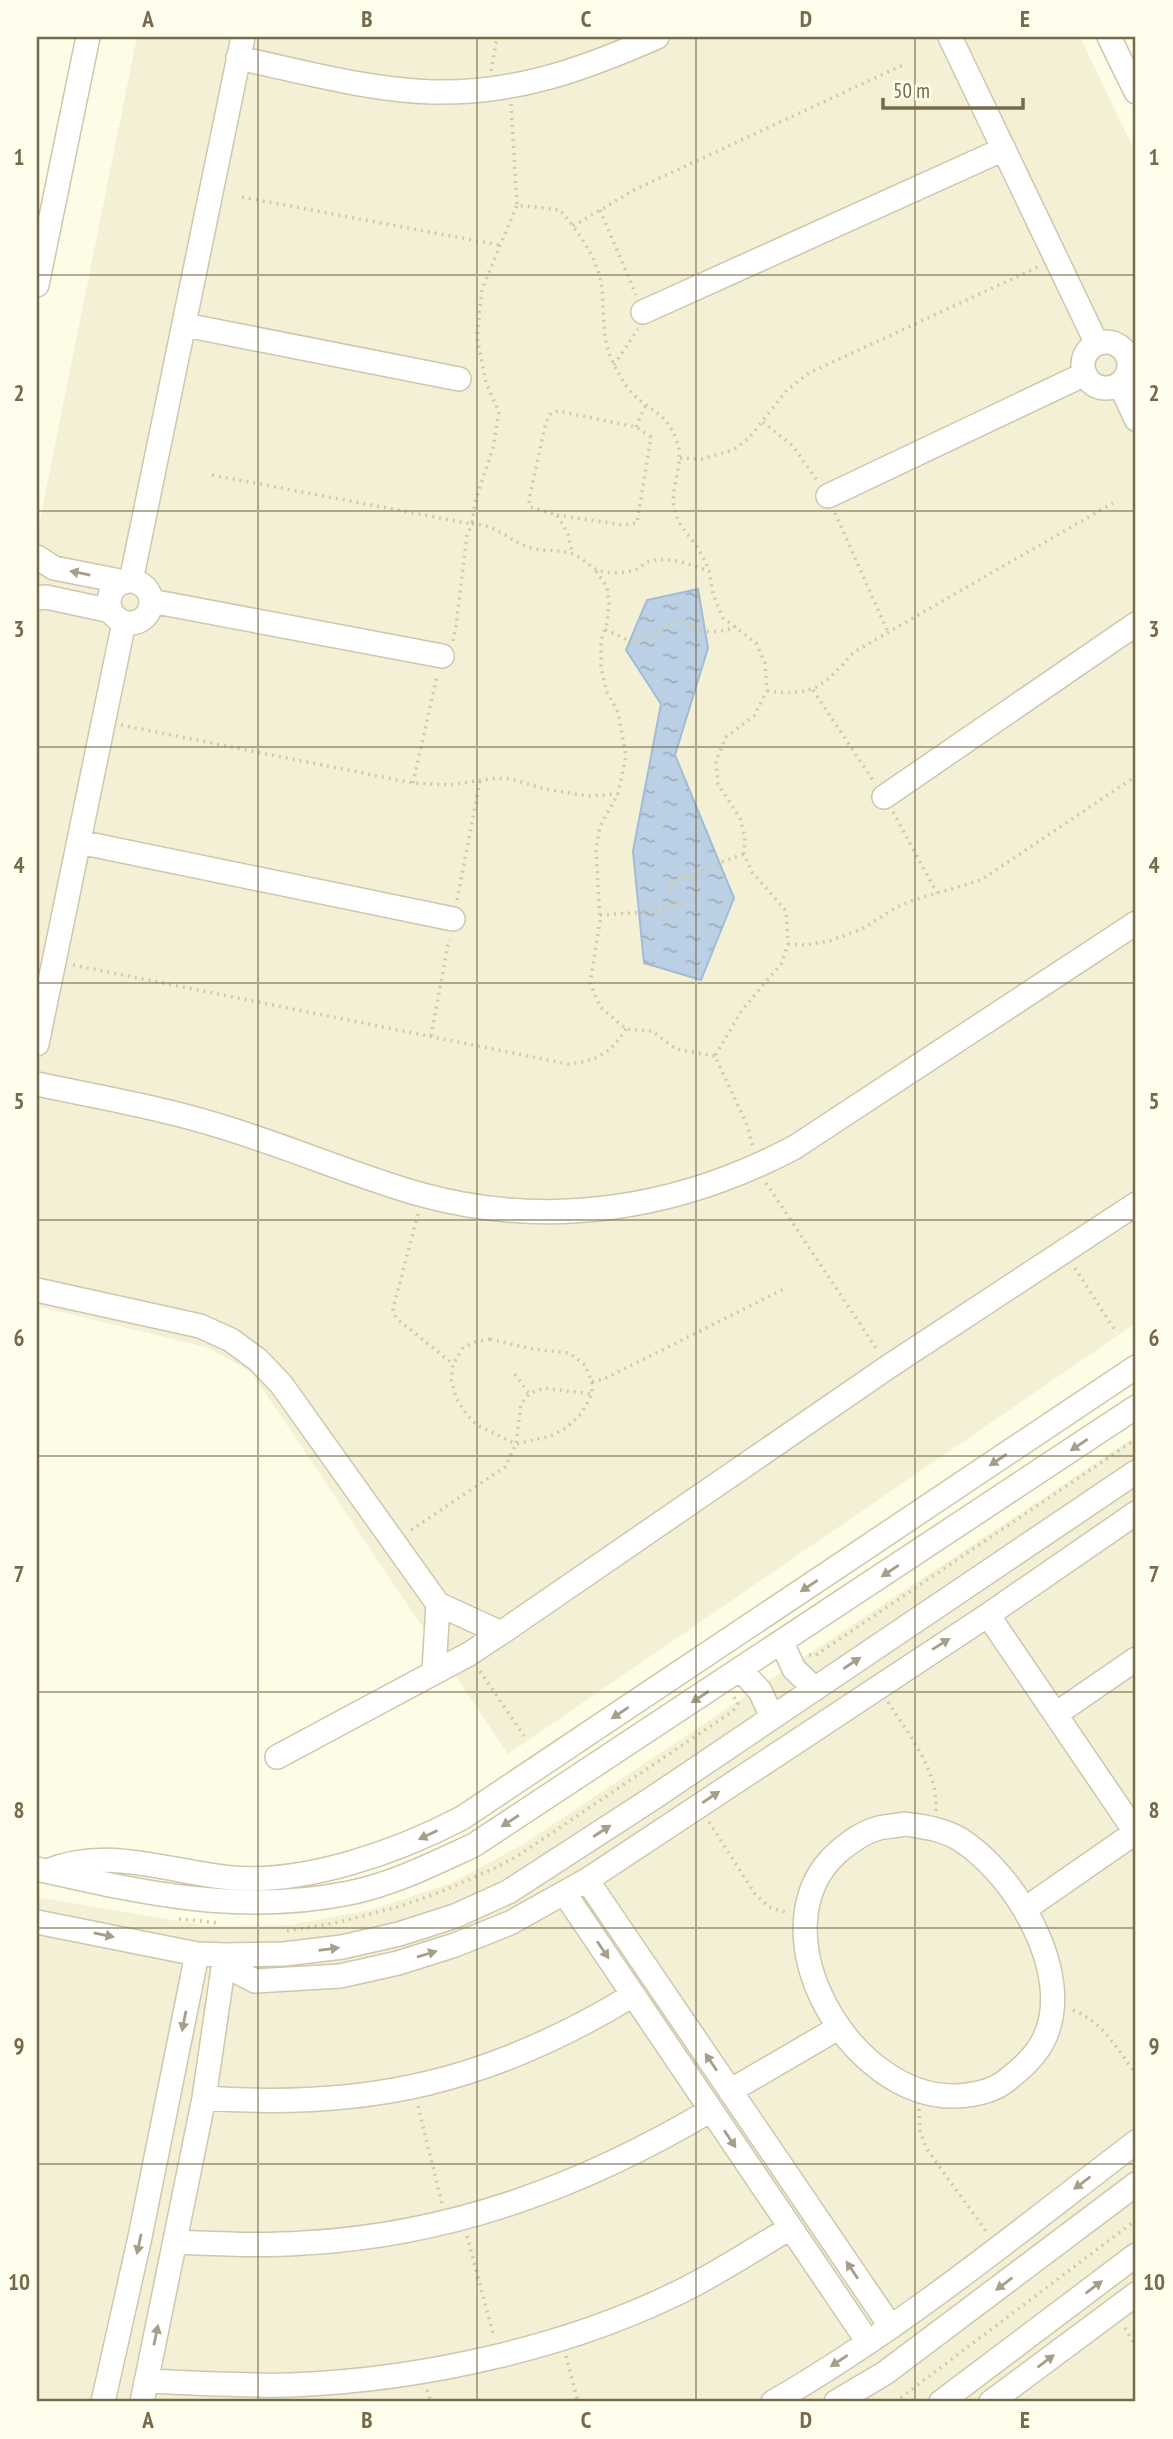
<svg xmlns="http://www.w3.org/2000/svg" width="1173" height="2439" viewBox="0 0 1173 2439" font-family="'PT Sans Narrow',sans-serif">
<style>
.residential{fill:#f3f0d5}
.water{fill:url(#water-ripples);stroke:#a2bbd7;stroke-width:2}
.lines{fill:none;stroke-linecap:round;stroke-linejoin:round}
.minor-casing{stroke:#cec7ad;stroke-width:26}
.path{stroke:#d6c9a2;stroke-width:3.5;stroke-dasharray:2 5;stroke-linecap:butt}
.minor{stroke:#fff;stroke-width:23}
.oneway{fill:#a59e8a}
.grid{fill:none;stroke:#756a4b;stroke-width:2;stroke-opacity:0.55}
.neatline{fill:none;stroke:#756a4b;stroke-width:2.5}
.grid-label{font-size:23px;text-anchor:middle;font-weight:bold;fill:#756a4b}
</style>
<defs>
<pattern id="water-ripples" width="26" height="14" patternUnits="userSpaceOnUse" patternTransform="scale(1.75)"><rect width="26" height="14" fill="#bbd0e5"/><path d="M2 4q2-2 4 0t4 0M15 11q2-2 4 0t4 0" fill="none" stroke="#9dadbc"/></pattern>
</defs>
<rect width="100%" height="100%" fill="#fcfce7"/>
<path class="residential" d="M137,37h943l56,117v1169l-628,431 -256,-381 -43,-25 -172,-42v-771z
M1136,1436v966h-1099v-505l171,29 82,-1 81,-15 78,-26 73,-39z"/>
<path class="water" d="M698,589l10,59 -33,107 59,143 -33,82 -57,-17 -11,-112 28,-147 -35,-54 21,-50z"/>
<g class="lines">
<defs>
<path id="minor" d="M950,37l147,307
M1109,37l27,55
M238,58c63,13 129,32 194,34 83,2 150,-22 225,-55
M37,285l51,-248
M643,312l361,-163
M185,325l274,54
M1083 365a23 23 0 1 1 46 0a23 23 0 1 1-46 0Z
M1120,384l16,35
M828,496l257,-122
M37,557l17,11 71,14
M131,581l112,-544
M109 602a21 21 0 1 1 42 0a21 21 0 1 1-42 0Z
M37,598l9,-1 65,14
M151,601l291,55
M884,797l252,-173
M79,842l374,77
M37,1044l87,-422
M37,1084c62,13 126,24 186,43 66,20 130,48 196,67 129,36 260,15 376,-47l341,-224
M37,1290l163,36 31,14 27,20 23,24 157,220 63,29
M988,1615l148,218
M782,1643l12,26 21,20
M741,1670l19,21 12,26
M434,1671l4,-67
M1056,1714l80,-55
M277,1757l192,-103 32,-21 387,-266 248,-163
M905,1824c19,3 39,5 56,16 54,35 113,132 84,197 -8,18 -23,31 -38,43 -13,11 -33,15 -50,16 -107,4 -205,-167 -119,-244 12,-10 25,-20 41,-24 8,-2 17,-2 26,-4z
M37,1869c106,24 203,46 312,24 44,-9 84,-29 125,-48l662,-438
M47,1871c64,-25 120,1 185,7 74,6 165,-26 230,-60l674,-451
M587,1880l304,447
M565,1894l303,448
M1025,1909l111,-77
M37,1922l160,32 28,1 59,-1 58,-7 57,-13 56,-18 53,-24 145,-94 483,-326
M225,1955l13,17 17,9 85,-5 58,-13 57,-18 55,-22 77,-43 401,-265 148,-102
M730,2091l108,-63
M204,2098c165,12 288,-17 429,-103
M176,2242c43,2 85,4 128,1 148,-8 281,-58 407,-133
M146,2381c48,2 96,5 144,4 134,-5 289,-39 409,-103 31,-17 61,-36 91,-54
M103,2402l37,-165 57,-283
M142,2402l62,-304 21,-143
M773,2402c129,-74 245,-170 363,-260
M836,2402l49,-29 251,-189
M941,2402l195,-147
M991,2402l145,-108"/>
</defs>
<use href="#minor" class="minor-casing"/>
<path class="path" d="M491,71l6,-34
M511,104l6,101 43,5c18,21 39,50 42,79 2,21 0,44 7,64 5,13 14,31 24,41 18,18 32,17 43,45 10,24 -6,45 -2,68 3,18 14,26 23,40 5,8 9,16 12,24
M242,197l257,48
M600,210l36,85
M573,226l61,-36 271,-126
M614,365l24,-36
M763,422l30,24 25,36
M636,427l10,-23
M680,458l22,1 31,-9 16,-12 38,-48 22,-17 231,-107
M212,475l260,49 3,-22 18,-54 6,-36 -13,-29 -9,-46 5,-48 35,-84
M835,513l53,119
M557,515l66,10 14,-2 14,-86 -15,-10 -78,-16 -7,2 -5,9 -17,78 1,7 27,8 11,19 4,19
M596,571l11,16 2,16 -2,20 -6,18v27l6,24 11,20 8,44 -8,38 -18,32 -4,24 4,72 -10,61 10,24 26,22 26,2 24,18 39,7
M605,630c11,3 22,12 32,12 16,1 24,-18 39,-20 8,0 15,5 21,8 11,3 29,2 39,-4
M453,641l3,-15 11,-91 5,-11c27,0 38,20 64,25 12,3 25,0 37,5 10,4 17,14 27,17 11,3 27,2 37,-2 5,-3 9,-7 14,-8 20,-5 40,4 58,10l4,23 10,24 33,25 9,20 2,28 -13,25 -28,21 -10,24 2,23 22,34 5,20 -1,16 8,18 34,39 2,33 -7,20 -39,46 -27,46 32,69 6,22
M813,690l61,92
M767,691c48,6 56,-5 87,-39l259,-149
M121,725l292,58 36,2 47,-7 15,1 34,10 43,7 30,-2
M413,783l24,-107
M893,812l44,81
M691,878l14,-10 39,-14
M457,900l23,-119
M600,915l60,-4 15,-8 7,2 12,-4 4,-12 -7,-11 -12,-1c-11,6 -12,16 -4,26
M788,944l16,1 25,-4 33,-12 35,-22 17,-7 67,-20 155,-104
M73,965l495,99c29,-3 42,-10 58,-35
M431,1036l18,-97
M766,1183l112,168
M418,1214l-25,95 3,9 57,46
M1075,1268l41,64
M490,1339l42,10 37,4 16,12 7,17v12l-11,20 -15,14 -15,8 -35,8 -39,-19 -10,-10 -11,-17 -5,-19 2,-15 10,-16 12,-6z
M515,1374l14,20
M592,1382l12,-3 180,-90
M411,1530l94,-63 11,-23 5,-40 8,-10 14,-6 49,6
M809,1655h7l320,-216
M480,1671l44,65
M888,1702c22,35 50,67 48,109
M709,1822l46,72 14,13 20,6
M179,1919l41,4
M287,1931l48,-8 66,-17 37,-13 57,-25 21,-11 217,-146 5,-8 -4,-6
M1073,2010c30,12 44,39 63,64
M418,2106l24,98
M919,2109l1,21 6,18 60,83
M467,2236l27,101
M1125,2328l11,19
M566,2356l12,46
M427,2390l4,12
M895,2402l241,-182"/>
<use href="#minor" class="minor"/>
</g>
<defs><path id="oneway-solid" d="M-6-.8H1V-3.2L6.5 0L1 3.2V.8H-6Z" transform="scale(1.75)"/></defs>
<g class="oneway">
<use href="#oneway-solid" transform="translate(80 573) rotate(-169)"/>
<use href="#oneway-solid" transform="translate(1079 1445) rotate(146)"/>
<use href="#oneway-solid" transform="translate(998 1460) rotate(146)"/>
<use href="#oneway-solid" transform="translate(890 1571) rotate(146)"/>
<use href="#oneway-solid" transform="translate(809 1586) rotate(146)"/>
<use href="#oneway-solid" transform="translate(941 1644) rotate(-32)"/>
<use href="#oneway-solid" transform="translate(852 1663) rotate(-34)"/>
<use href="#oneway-solid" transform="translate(700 1697) rotate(147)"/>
<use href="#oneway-solid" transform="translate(620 1713) rotate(146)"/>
<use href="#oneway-solid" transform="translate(711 1797) rotate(-34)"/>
<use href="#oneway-solid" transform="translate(510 1821) rotate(147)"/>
<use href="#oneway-solid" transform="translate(602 1831) rotate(-33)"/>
<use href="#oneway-solid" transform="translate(428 1835) rotate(155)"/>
<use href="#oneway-solid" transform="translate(104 1935) rotate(11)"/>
<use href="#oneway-solid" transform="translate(329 1949) rotate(-7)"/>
<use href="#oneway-solid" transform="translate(603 1950) rotate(56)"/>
<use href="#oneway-solid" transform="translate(427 1954) rotate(-17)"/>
<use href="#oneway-solid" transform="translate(184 2021) rotate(101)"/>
<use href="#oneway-solid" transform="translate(711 2062) rotate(-124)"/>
<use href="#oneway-solid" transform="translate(730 2139) rotate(56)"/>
<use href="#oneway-solid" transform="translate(1082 2183) rotate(143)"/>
<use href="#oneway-solid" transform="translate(139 2244) rotate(102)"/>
<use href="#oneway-solid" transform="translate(852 2270) rotate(-124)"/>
<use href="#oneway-solid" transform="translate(1004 2284) rotate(143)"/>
<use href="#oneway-solid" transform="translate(1094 2287) rotate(-37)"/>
<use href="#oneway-solid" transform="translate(156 2335) rotate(-78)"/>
<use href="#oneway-solid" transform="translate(839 2361) rotate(146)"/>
<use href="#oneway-solid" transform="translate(1046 2361) rotate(-37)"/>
</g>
<path class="grid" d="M258,37v2365M477,37v2365M696,37v2365M915,37v2365M37,275h1099M37,511h1099M37,747h1099M37,983h1099M37,1220h1099M37,1456h1099M37,1692h1099M37,1928h1099M37,2164h1099"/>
<rect width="1173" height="2439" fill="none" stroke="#fffeed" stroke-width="77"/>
<path d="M883 98v10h140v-10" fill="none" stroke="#756a4b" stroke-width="3.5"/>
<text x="893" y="98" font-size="21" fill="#756a4b" stroke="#fffeed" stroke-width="5" paint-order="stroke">50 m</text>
<rect x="38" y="38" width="1096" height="2362" class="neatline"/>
<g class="grid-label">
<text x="148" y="27">A</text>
<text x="367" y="27">B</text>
<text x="586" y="27">C</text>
<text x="806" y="27">D</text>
<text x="1025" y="27">E</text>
<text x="19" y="165">1</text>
<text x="1154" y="165">1</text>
<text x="19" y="401">2</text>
<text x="1154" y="401">2</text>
<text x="19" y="637">3</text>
<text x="1154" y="637">3</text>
<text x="19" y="873">4</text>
<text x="1154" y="873">4</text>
<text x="19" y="1109">5</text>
<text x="1154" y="1109">5</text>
<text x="19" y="1346">6</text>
<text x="1154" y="1346">6</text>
<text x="19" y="1582">7</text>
<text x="1154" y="1582">7</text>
<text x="19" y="1818">8</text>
<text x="1154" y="1818">8</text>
<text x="19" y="2054">9</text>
<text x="1154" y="2054">9</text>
<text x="19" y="2290">10</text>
<text x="1154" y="2290">10</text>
<text x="148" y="2428">A</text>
<text x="367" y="2428">B</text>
<text x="586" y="2428">C</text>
<text x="806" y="2428">D</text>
<text x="1025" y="2428">E</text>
</g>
</svg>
